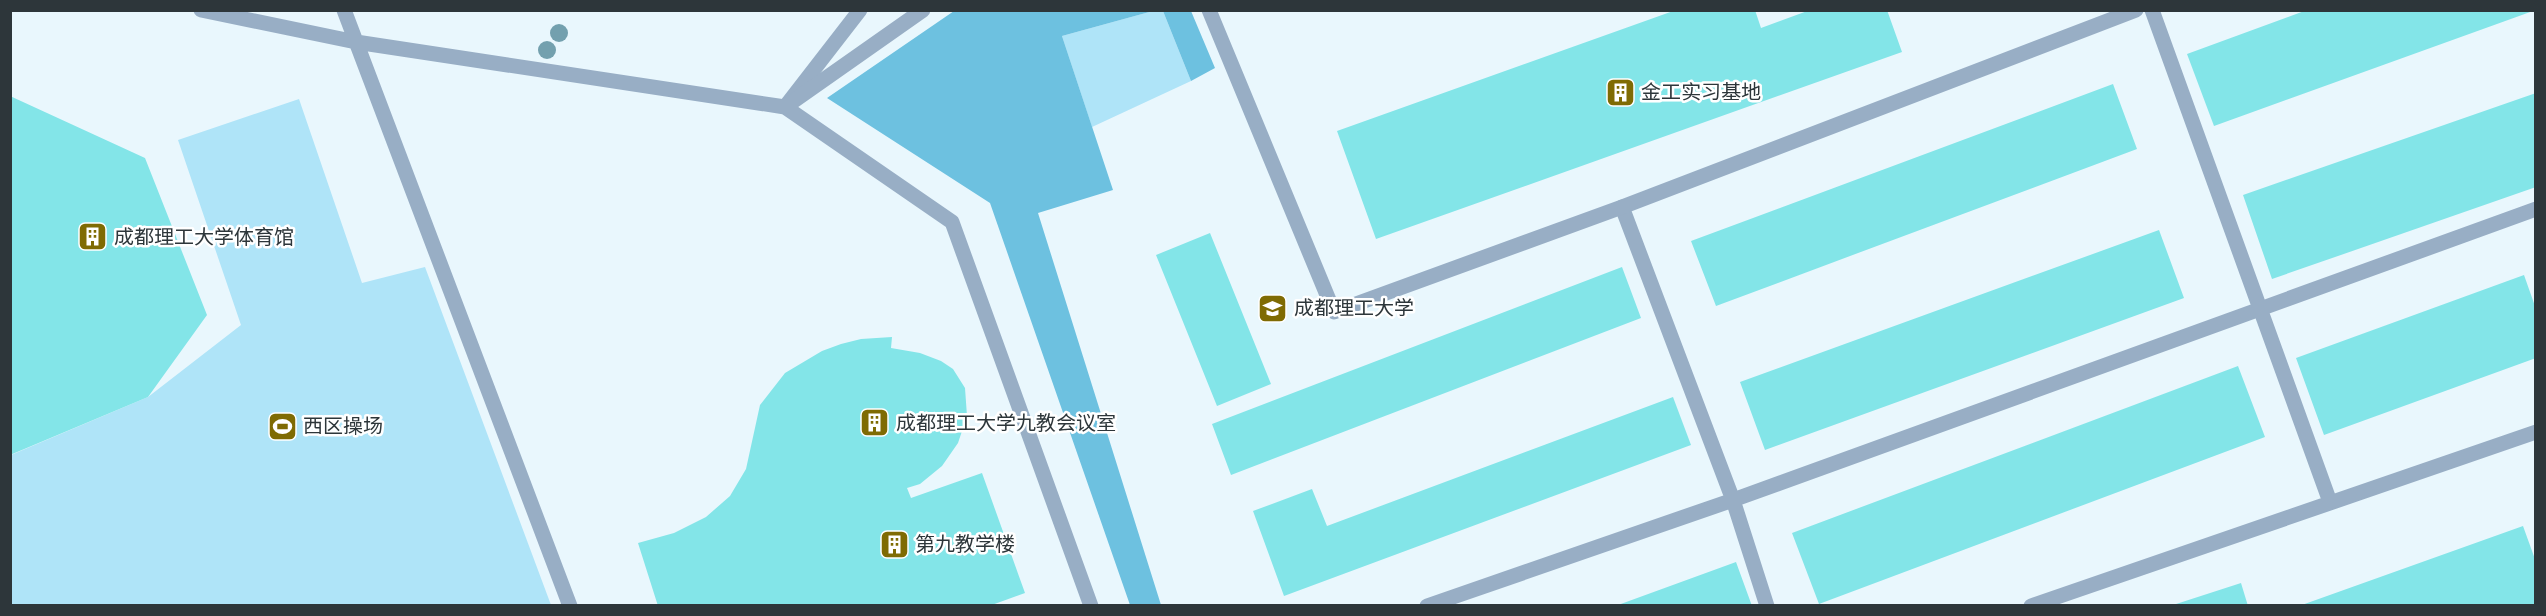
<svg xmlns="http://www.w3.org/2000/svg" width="2546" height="616" viewBox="0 0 2546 616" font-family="Karla,'Noto Sans SC',sans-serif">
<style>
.green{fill:#afe4f8}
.forest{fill:#6dc1e0}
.building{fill:#83e5e8}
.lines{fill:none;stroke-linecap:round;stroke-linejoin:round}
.lane{stroke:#98aec5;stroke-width:15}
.street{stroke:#98aec5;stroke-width:15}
.tree{fill:#73a0ae}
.labels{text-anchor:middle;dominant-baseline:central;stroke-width:5;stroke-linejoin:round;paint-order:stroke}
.poi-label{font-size:20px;fill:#2d363a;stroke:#fff;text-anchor:start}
</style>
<rect width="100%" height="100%" fill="#e9f7fd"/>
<path class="green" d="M1153,11h10l28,70 -99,46 -30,-91z
M299,99l63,184 63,-16 126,338 -540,1v-151l137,-58 93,-72 -63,-185z"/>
<path class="forest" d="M954,11h199l-91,25 51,154 -75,23 123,392h-31l-140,-402 -163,-105z
M1163,11h28l24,57 -24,13z"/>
<path class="building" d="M1676,10h79l6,18 49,-18h77l15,42 -526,187 -39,-108z
M2307,10h226v1l-319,115 -27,-72z
M2113,84l24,65 -421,157 -25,-65z
M2536,93v94l-264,92 -29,-84z
M10,96l135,62 62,157 -59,82 -138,58z
M2159,230l25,68 -419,152 -25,-68z
M1210,233l61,151 -54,22 -61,-151z
M1622,267l19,51 -410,157 -19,-51z
M2524,275l12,34v49l-212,77 -28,-77z
M892,337l-1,11 29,5 21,8 12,8 12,19 2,28 -9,27 -16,23 -22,18 -13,4 4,10 71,-25 43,120 -36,13h-331l-20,-63 36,-10 32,-16 24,-21 16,-27 14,-64 25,-32 37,-22 19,-7 20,-5z
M2238,366l27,71 -446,167 -27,-71z
M1673,397l18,48 -407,151 -31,-85 59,-22 15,37z
M2523,526l13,36v44h-237z
M1736,562l16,44h-134v-1z
M2241,583l7,23h-75v-1z"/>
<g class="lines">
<path class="lane" d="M2152,10l178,492
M788,103l72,-93
M1622,207l111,293 34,106
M1427,606l306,-106 803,-291
M2031,606l505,-174"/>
<path class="street" d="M201,10l155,32 429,65 167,115 139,384
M344,10l226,596
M1209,10l125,302 288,-105 514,-197
M785,107l138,-97"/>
</g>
<g class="tree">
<circle cx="559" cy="33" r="9"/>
<circle cx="547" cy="50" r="9"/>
</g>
<defs>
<symbol id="building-square" viewBox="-11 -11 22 22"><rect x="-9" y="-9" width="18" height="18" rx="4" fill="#7f6b03" stroke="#fff"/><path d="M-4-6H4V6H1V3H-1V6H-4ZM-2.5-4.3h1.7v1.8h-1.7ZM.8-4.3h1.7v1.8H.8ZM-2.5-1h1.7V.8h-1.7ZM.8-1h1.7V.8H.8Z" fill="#fff"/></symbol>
<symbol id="university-square" viewBox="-11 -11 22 22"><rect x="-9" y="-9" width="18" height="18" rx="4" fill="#7f6b03" stroke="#fff"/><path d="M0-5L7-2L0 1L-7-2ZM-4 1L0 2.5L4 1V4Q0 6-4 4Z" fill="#fff"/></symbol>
<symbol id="stadium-square" viewBox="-11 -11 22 22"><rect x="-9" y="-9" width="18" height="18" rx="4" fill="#7f6b03" stroke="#fff"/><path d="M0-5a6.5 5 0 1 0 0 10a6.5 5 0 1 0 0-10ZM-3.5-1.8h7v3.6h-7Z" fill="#fff"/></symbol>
</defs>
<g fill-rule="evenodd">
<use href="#building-square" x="1604" y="76" width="33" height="33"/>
<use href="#building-square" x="76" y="220" width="33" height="33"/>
<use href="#university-square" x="1256" y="292" width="33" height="33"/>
<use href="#building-square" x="858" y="406" width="33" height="33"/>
<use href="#stadium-square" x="266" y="410" width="33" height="33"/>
<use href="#building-square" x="878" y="528" width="33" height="33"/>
</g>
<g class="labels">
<g class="poi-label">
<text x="1641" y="92">金工实习基地</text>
<text x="114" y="237">成都理工大学体育馆</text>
<text x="1294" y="308">成都理工大学</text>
<text x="896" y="423">成都理工大学九教会议室</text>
<text x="303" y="426">西区操场</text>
<text x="915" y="544">第九教学楼</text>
</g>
</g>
<rect width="2546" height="616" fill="none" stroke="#2d363a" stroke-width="24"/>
</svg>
